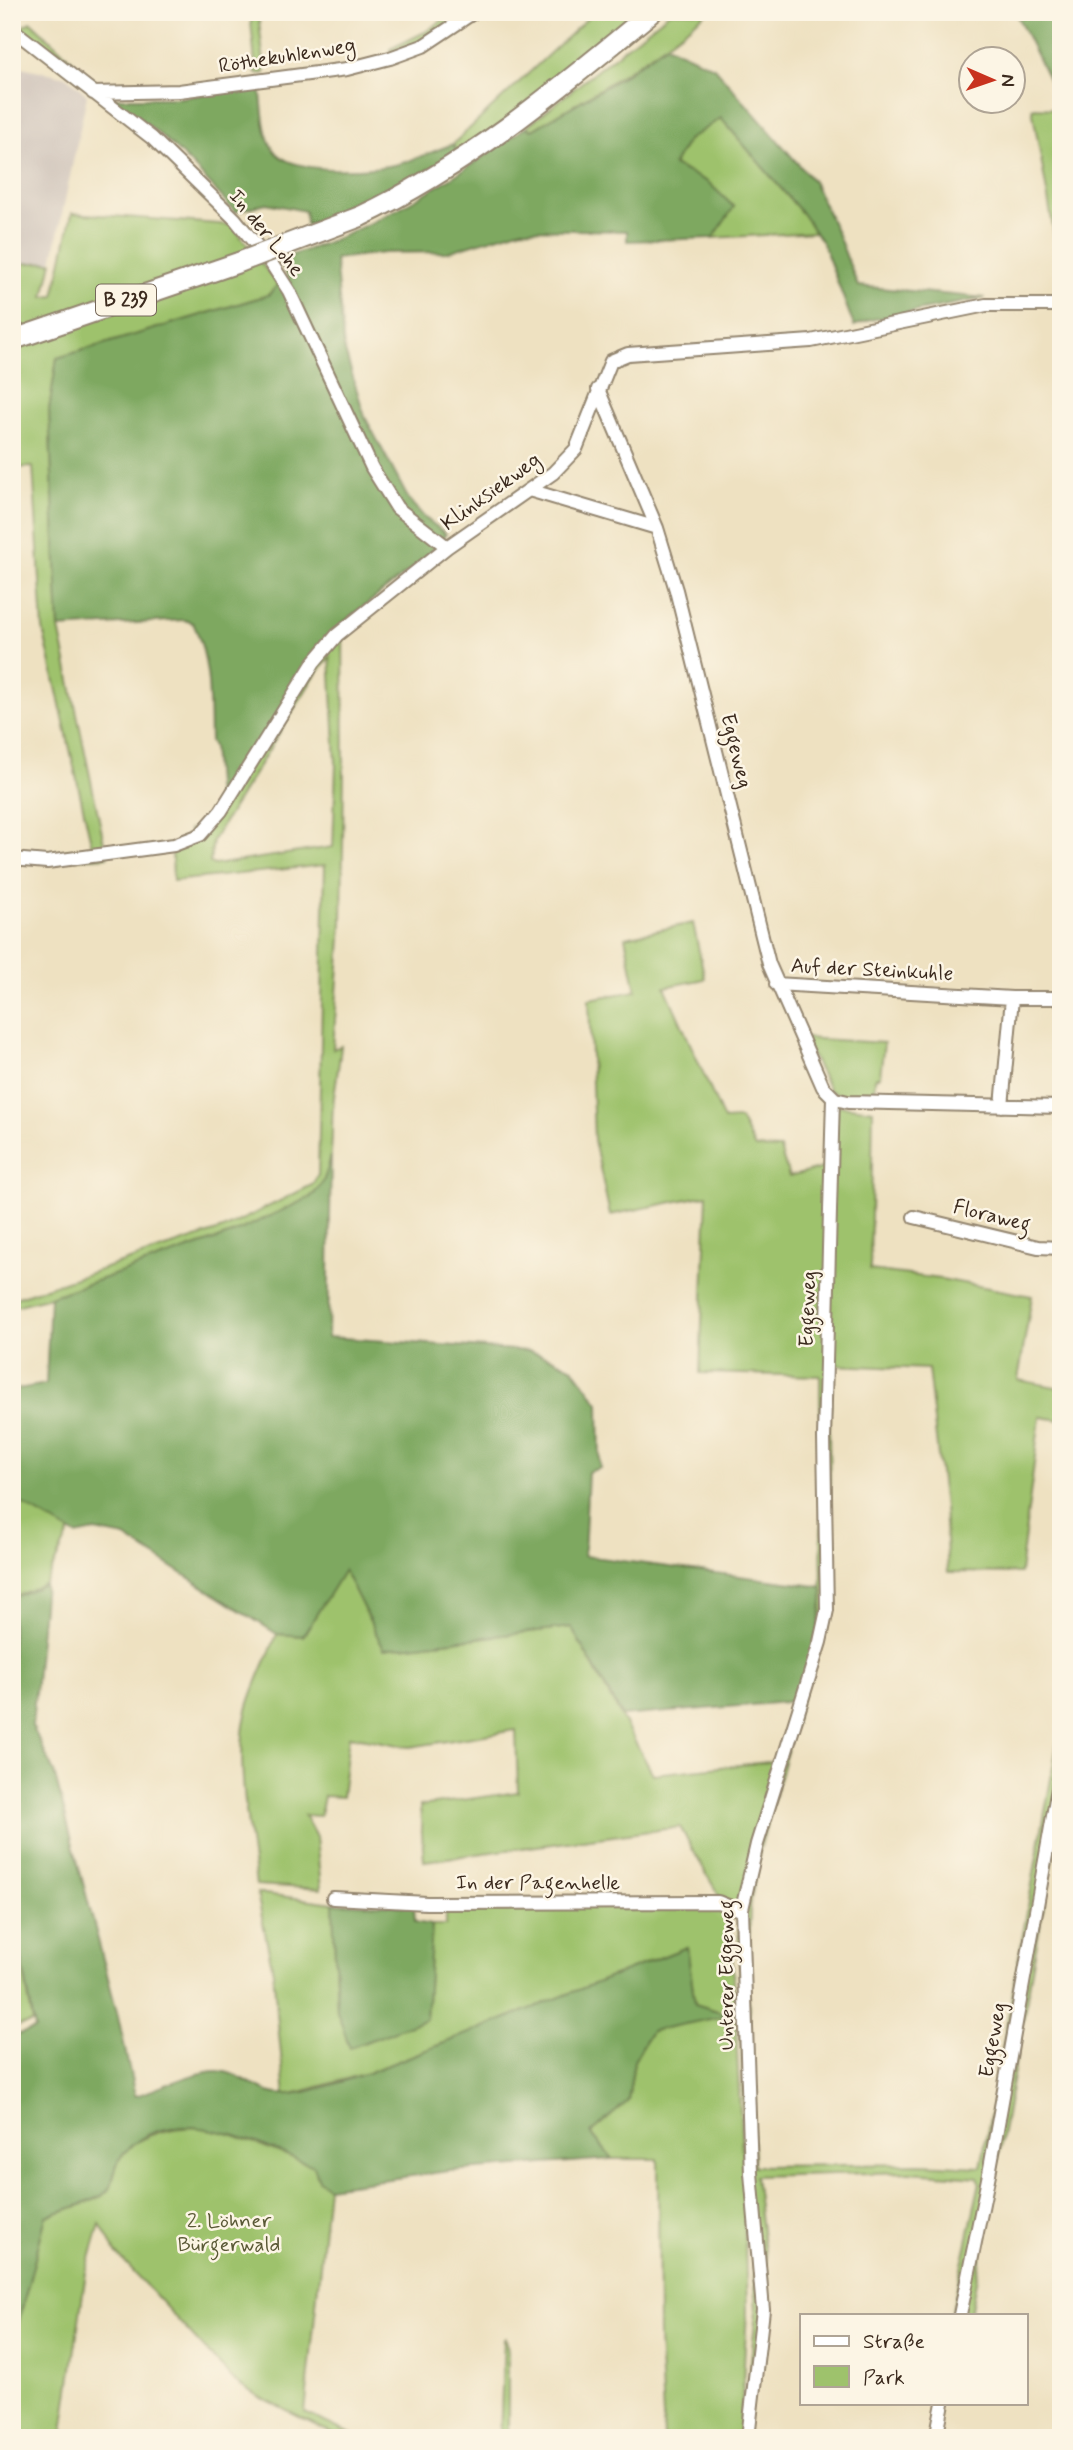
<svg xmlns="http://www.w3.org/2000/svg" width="1073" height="2450" viewBox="0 0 1073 2450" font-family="Mynerve,sans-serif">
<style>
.industrial{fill:#cec2b9}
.green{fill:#9ec26c;stroke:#6c7645;stroke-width:2;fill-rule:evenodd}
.forest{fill:#7ea860;stroke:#5c693f;stroke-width:2}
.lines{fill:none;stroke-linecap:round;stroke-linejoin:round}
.minor-casing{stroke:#948670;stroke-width:16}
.primary-casing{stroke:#948670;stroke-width:23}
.minor{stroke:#fff;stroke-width:12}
.primary{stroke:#fff;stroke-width:19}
.primary-bridge-casing{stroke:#948670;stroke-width:23;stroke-linecap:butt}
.primary-bridge{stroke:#fff;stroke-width:19}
.labels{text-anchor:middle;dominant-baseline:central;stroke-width:5;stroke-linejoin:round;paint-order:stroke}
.shield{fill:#fcf5e5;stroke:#75675a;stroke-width:2}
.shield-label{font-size:19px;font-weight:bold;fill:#3b2a1e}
.street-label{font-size:21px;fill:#3b2a1e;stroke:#fcf5e5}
.park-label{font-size:21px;fill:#595835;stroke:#fcf5e5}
</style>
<rect width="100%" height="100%" fill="#fcf5e5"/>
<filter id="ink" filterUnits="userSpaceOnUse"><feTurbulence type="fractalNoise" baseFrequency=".0143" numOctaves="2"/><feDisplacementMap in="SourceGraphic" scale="14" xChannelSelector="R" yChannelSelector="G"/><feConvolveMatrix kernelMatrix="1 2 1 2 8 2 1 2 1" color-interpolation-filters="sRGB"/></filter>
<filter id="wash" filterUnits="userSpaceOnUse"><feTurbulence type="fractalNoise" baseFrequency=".00686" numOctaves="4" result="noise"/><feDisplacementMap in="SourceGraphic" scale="28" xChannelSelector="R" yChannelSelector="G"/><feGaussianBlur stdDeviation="1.57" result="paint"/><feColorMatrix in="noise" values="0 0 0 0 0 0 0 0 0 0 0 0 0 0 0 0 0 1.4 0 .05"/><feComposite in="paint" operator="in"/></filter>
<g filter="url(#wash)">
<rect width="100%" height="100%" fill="#eee1c1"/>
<path class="industrial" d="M12,65l55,12 20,18 -35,167 -40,2z"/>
<path class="green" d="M250,12h8l7,61 -9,1z
M455,12h10l-44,29 -30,11 -1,-3 35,-17z
M594,12h40l-128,109 -48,32 -5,-9z
M670,12h37c-55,46 -114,82 -175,118l-6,-3z
M31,22l47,44 -4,4 -4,-2 -51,-40z
M1032,108l29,1v163z
M721,118l81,95 14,19 -103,6 21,-32 -61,-41 15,-25z
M72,213l160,12 46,60 -10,10 -211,63 -8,52 10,218 48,229 -95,5v-12l40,3 40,-6 -49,-218 -10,-162 -21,1v-204l40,-2 -8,35 10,-1z
M343,623l1,145 -2,156 -9,125 8,-3c-2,20 -6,40 -8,60 -3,32 5,70 -24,92l-80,37 -179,62 -38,10v-8l211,-70 89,-44 6,-10 7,-310 -152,16 -1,-32 19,-6 -2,-13 16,-6zM330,657l6,106 -3,84 -119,18 -4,-2 3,-23 101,-163z
M693,923l12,56 -40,8 59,133 16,-1 15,29 25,1 9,28 37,-10v-66l15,5 32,4 -3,160 71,9 91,17 -14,84 43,8v32l-21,-3 -20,156 -72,-1 -4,-64 -16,-139 -96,-4 -3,72 2,154 -71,258 -10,56 -2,87 6,174 166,-2 61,3 80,-444v86l-91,506h-19l29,-133 -2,-5 -68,-5 -155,4 12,93 1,46 -25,123 13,-127 -11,-139 -7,-269h-6l-12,-5 -40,-71 -256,34 -4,-55 98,-14 -2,-62 -106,17 -61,-11 -7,61 -18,-1 -4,20 -16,-1 12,22 5,52 -65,-4c-6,-50 -21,-123 -10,-171 6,-27 21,-54 31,-80l26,2 41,-67 40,80 187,-22 82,147 125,-13 44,-151 -2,-234 -120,-3 7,-178 -97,20 -16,-75 -5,-141 47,-8 -11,-54z
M803,1038l81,5 -4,33 -5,2 -1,18c-16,5 -29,1 -44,-5z
M12,1498l58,33 -25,53 -28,12h-5z
M257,1893l76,10 4,108 89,8 6,-94h14v-18l267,-3 17,5 13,264 4,137 -7,128h-76l-5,-101 -1,-178h-46l-21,-26 37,-32 6,-40 17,-30 73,-18 -29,-9 -8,-57 -319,126 -83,23 -12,-124z
M16,1928l17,95 -21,4v-98z
M193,2127l25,2 96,37 5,14 9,7 -23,226 54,25h-18l-82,-41 -26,-17 -117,-127 -16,-29 -14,48 -24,166h-50l1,-95 33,-127c16,-6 42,-11 56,-20 10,-7 10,-19 14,-29 11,-31 49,-38 77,-40z
M506,2338l2,13v87h-8l4,-99z"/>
<path class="forest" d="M1015,12h46v93z
M666,45l48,22 99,114 25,54 20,51 127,12 -115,22 -16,6 -31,-82 -21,-31 -81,-95 -33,22 -15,25 35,17 26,25 -21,31 -86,3v-10l-105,-2 -74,23 -64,1 -49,6 9,89 21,69 44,83 15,17 22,17 -23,26 -80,63 -125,187 -5,-63 -3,-6c-1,-39 1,-82 -17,-118l-9,-3 -125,8 -10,-218 8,-52 211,-63 10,-10 12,-4 -12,-21c24,-9 49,-16 71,-27 63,-28 121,-66 177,-106l6,3 88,-52z
M260,86c3,19 2,45 13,63 16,27 103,22 129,14 17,-5 34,-13 51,-19l5,9 -73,42 -79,30 -1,-14 -39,-8 -31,9c-38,-43 -75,-84 -126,-114h70z
M331,1155l-3,182 201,14 23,7 21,10 26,35 1,65 -12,4 -4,84 239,31c-1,40 -14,76 -26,114l-175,15 -51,-89 -187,22 -40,-79 -41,66 -26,-2 -152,-97 -30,-6 -19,4 -64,-37v-108l34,-6 4,-87 179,-62 80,-37c15,-12 18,-25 22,-43z
M45,1584l-13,142 22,46 64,244 17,80c22,-6 61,-26 83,-25 18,1 34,15 50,21 26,9 74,-11 100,-19l319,-126 8,57 29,9 1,3 -74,15 -17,30 -6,40 -37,32 21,26 -163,12 -121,16 -9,-7 -5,-14c-55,-21 -141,-69 -191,-12 -9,10 -8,24 -14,35 -7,12 -49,22 -63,27l-34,131v-311l23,-7 -19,-101 -4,1v-333h5z
M333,1903l81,3 1,16 17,3 -6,94 -76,29 -13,-37z"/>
</g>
<g filter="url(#ink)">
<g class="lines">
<defs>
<path id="minor" d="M12,29l140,109 83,81 36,44 18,28 83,177 25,40 50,39
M93,93l86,-2 168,-22 43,-11 33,-12 51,-34
M598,389l59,139 19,62 93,374 54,123 12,12 13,3 213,5
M529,490l128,38
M12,859l35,3 127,-17 26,-10 21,-24 93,-149 23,-27 110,-88 106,-74 23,-24 35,-88 17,-7 183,-13 175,-36h75
M776,984l236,14h49
M1002,1106l10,-108
M914,1217l124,30 23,1
M333,1898l94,5 291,-1 15,6 9,1
M960,2315l29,-141 72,-403
M748,2438l15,-128 -12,-137 -9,-264 15,-65 63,-202 7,-32 -3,-172 9,-341
M936,2438l7,-35"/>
<path id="primary" d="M359,217c110,-52 200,-128 293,-205
M12,340l228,-78"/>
</defs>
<use href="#minor" class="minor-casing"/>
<use href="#primary" class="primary-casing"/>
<use href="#minor" class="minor"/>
<use href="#primary" class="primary"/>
<defs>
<path id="primary-bridge" d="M240,262l119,-45"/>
</defs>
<use href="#primary-bridge" class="primary-bridge-casing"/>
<use href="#primary-bridge" class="primary-bridge"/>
</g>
</g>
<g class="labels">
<rect class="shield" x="96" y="284.5" width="60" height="31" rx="5"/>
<g class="shield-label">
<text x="126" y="300">B 239</text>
</g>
<g class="street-label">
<text transform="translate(287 56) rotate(-9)">Röthekuhlenweg</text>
<text transform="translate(266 233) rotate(51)">In der Lohe</text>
<text transform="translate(491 492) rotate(-36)">Klinksiekweg</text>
<text transform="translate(736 751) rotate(76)">Eggeweg</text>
<text transform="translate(872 970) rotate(3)">Auf der Steinkuhle</text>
<text transform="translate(992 1216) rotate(14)">Floraweg</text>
<text transform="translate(808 1309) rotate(-88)">Eggeweg</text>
<text x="538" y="1883">In der Pagenhelle</text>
<text transform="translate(727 1975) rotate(-90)">Unterer Eggeweg</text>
<text transform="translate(993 2040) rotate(-80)">Eggeweg</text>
</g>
<g class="park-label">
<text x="229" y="2221">2. Löhner<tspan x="229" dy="24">Bürgerwald</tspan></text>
</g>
</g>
<rect width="1073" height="2450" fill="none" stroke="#fcf5e5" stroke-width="42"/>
<rect x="800" y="2314" width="228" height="91" fill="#fcf5e5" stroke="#afa495" stroke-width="2"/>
<rect x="814" y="2336" width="35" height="10" fill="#ffffff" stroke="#afa495" stroke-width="2"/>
<text x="863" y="2348" font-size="21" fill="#3b2a1e">Straße</text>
<rect x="814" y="2366" width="35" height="21" fill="#9ec26c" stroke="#afa495" stroke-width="2"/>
<text x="863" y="2384" font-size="21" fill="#3b2a1e">Park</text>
<g transform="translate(992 80) rotate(92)"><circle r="33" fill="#fcf5e5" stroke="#afa495" stroke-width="2"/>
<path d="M0-5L12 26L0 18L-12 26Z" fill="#c8321e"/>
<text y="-10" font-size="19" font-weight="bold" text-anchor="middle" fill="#3b2a1e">N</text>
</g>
</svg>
